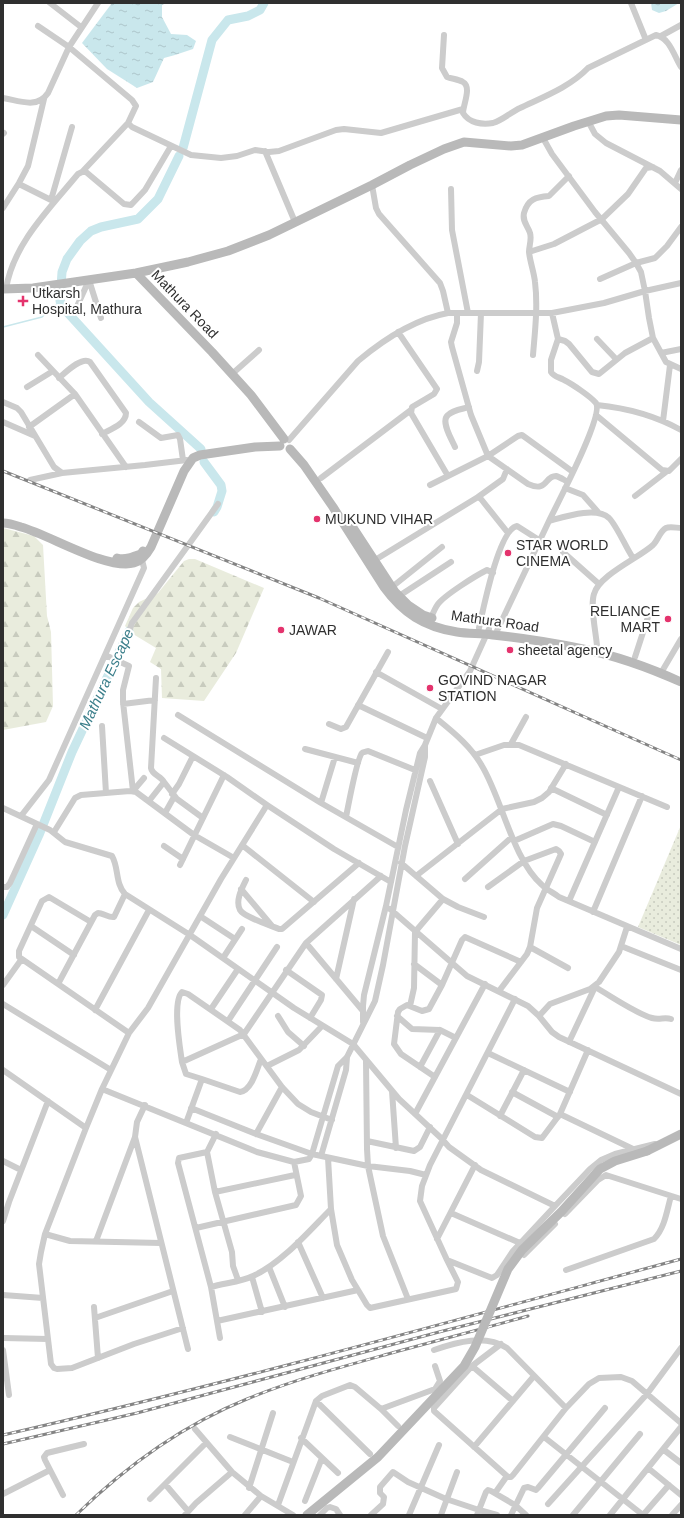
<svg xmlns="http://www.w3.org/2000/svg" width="684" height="1518" viewBox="0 0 684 1518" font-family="Helvetica,sans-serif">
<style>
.green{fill:url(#green-dots)}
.forest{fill:url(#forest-firs)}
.water{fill:url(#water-ripples)}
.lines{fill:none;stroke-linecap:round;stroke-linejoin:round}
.stream{stroke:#c9e7ec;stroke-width:1.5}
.river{stroke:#c9e7ec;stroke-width:9}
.street{stroke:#ccc;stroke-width:6}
.secondary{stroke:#b9b9b9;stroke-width:9}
.rail-casing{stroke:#848484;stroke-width:3}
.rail{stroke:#fff;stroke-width:1.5;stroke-dasharray:4.5;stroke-linecap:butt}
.secondary-bridge{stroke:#b9b9b9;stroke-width:9}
.poi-dot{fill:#e4336d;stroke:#fff;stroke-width:1.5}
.labels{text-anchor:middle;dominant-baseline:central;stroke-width:4;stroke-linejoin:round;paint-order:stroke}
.poi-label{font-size:14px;fill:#2f2f2f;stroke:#fff;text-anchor:start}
.street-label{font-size:14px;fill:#2f2f2f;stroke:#fff}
.water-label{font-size:15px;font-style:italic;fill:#3b7f8b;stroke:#fff}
</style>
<defs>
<pattern id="green-dots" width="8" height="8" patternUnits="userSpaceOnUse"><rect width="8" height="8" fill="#e9ecdd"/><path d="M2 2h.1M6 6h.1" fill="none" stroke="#c8cbbe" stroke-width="1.8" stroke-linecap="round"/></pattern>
<pattern id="forest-firs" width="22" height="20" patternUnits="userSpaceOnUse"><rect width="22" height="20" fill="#e9ecdd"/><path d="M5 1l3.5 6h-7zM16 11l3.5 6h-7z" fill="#c8cbbe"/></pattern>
<pattern id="water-ripples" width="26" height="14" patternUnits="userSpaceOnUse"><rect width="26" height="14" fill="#c9e7ec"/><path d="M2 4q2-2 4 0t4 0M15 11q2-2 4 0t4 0" fill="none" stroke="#adc6cb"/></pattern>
</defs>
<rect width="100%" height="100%" fill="#fff"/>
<path class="green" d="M681,825v120l-43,-18z"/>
<path class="forest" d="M3,528l31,8 9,9 4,71 4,16 2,74 -7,16 -43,8z
M189,559h6l69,29 -28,65 -32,48 -42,-3 -1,-29 -11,-7 6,-14 -23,-14 -8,-8 8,-18 6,-6 19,-9 26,-32z"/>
<path class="water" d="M112,3h54l-4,2v12l9,17 16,1 9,6 -3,8 -18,6 -11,3 -11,24 -16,6 -30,-19 -25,-26z
M651,3h28l-13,8 -7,2 -7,-3z"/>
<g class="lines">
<path class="stream" d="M3,327l39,-10 18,-16"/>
<path class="river" d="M183,148l29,-108 16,-20 20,-4 12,-6 4,-7
M179,156l-21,43 -20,20 -37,8 -10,4 -11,10 -13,18 -5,13 -2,29 7,11 82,90 52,47
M204,462l17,23 1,6 -5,16 -3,5
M3,915l36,-80 33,-83 57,-121"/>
<path class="street" d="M50,3l31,24
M631,3l15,37
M38,26l31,21 63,53 4,6 -8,17 4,4 59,28 30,3 16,-2 18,-6 14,2 10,-1 57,-21 8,-1 37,4 82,-24
M444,35l-2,33 5,9c5,2 11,2 16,5 9,5 0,23 0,31 6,10 19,12 30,10 10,-3 18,-11 27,-15 23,-11 50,-21 68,-40l68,-33c14,3 18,21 25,32
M661,36l20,-11
M3,98c17,3 34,11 45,-5l21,-46 29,-44
M588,121l7,13 11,9 54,28 21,18
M3,134l1,-1
M543,138l9,16 43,58 34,41 7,10 5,9 4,19 4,27 4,20 13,24 15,7
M265,151l30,71
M82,172l46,-49
M675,183l6,-13
M19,184l34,17
M372,185l4,23 3,6 61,69 3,8 5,22
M451,189l1,41 16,83
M51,200l21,-73
M3,208l16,-25 9,-17 16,-67
M529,252l25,-8 48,-25 26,-25 18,-26 7,-1
M600,279l36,-16 19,-5 12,-12 14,-19
M89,280l12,38
M6,289c7,-45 44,-81 72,-115l4,-2h4l38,32 7,1 14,-15 26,-44
M74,313l15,-33
M398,332l39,57 -3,5 -22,13 -1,6 37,63
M558,339l7,2 4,3 23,28 7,2 26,-21 28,-15
M597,339l19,20
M661,353l20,-4
M38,355l37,39 51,73
M533,355c2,-24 5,-49 2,-73 -1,-10 -5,-20 -6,-30 0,-6 3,-13 1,-19 -2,-7 -8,-11 -6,-20 4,-14 12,-16 25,-17l20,-20
M477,371l2,-9 2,-49
M232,374l27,-24
M59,378c7,-6 23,-22 31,-16l36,51c0,11 -15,16 -24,21
M27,387l26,-16
M3,402l14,6 4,4 33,55 8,6 83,-8 42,-5
M597,405c30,3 57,10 84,25
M596,415l66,55 7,1 12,-12
M663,421l7,-56
M3,422l32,14
M139,422l22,16 17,-3 2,4 3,21
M29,427l46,-33
M289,440l69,-79c25,-21 57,-42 90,-48h104l52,-10 41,-12 36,-8
M455,447c-3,-7 -15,-26 -7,-32 5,-5 15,-6 21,-8
M321,478l90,-68
M30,480l32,-7
M568,482c-4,-2 -8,-5 -12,-6 -12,0 -8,17 -28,8l-40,-28 30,-20 4,-1 51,37
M430,485l58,-29 -17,-41 -19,-68 -1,-5 6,-19v-10
M565,488l18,7 15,17
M635,496l31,-24
M478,497l25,-18 4,-10
M549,521c8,-17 55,-105 47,-118 -6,-7 -24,-19 -32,-23 -5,-3 -10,-3 -13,-8v-12l7,-21 -6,-26
M563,552l36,32
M375,560l103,-63 3,2 27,34
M392,587l50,-40
M399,596l52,-34
M431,618c2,-5 4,-10 7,-14 7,-9 37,-28 49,-34l6,3
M479,628c4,-18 20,-99 38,-102l22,14
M495,635l54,-114c15,-4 47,-15 60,-3 8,8 17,30 24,40
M126,640l6,-17 86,-119
M597,646c-1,-13 -7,-40 -3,-52 5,-19 45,-36 59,-49 5,-5 7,-14 13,-17 4,-2 11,0 15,0
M105,655l24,11 -6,24v12l10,89
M635,657l13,-40
M376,672l66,37
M661,673l20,-34
M123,704l32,-4
M358,705l69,33
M178,715l143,88 77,44
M436,718c17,14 35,28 46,48 20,33 31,94 60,119 5,5 12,8 17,12l122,52
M329,724l12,5 5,-2 42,-75
M102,726l4,67
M164,738l63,39 40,28
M511,744l15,-27
M305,749l53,14
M475,755l29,-10h15l148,62
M430,781l28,63
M164,782l13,17 26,19
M551,788l56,27
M133,791l11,-13
M172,794l7,-10 14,-28
M149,801l15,-19c-3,-6 -12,-7 -13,-14l5,-90
M321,803l14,-46
M3,808l47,22 15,12 47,14c7,12 3,27 13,38l65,41 104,73 59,36 46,55 42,39 8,9 32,23 74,36 35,-37 11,-9 14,-6 40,-10
M165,813l9,-16
M21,816l28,-36 95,-212 -3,-12
M346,817c2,-10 11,-59 16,-64 1,-1 3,-1 6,-2l47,19
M54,832l21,-34 6,-3 49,-4 6,1 58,43 40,23
M514,841l39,-17 8,2 34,16
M242,845l72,57
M164,846l19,13
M401,863l42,36 15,8 26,10
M180,865l44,-90
M416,876l86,-67 32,-7 8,-4 7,-6 17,-28
M465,879l47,-42
M246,880c-4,8 -11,21 -6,30 4,7 30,15 39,19h3l77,-66
M3,887h4l3,-4 27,-59
M488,887l36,-26 32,-12 3,2 2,3 -24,54 -7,39 -3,7 -28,37
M241,889l31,37
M569,901l50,-114
M390,909l77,67 61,30 11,10 13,16 7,5 122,57
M593,912l49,-116
M200,916l35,23
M91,922l-42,-25 -7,4 -23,50v6l110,76
M31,926l43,29
M306,943l57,68
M621,946l60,24
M530,947l38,21
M223,958l19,-29
M414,964l28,21
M286,970l36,25 -1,5 -11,18
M336,979l18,-80
M58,984l37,-69 3,-2c5,0 11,5 16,4l11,-23
M3,985l18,-25
M515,999l-85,166 -8,21 -2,15 27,59 45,18 5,-3 16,-24 42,-45
M3,1004l108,66
M410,1006l4,-18 1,-56 28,-33
M211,1009l27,-40
M95,1010l54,-100
M278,1016l10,16 16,14
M397,1016l15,13 28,1 16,8
M539,1016l11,-12 40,-15 9,-7 20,-30 8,-25
M228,1021l49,-74
M363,1022v-16l1,-11 22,-89 20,-96 14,-57 5,-8 11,-27 34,-47 19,-42
M569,1042l26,-55c16,9 40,26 57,31 7,2 13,-1 19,1
M488,1053l82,39
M366,1061l1,88 1,17 15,70 25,63
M182,1062c-2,-14 -10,-60 0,-70l6,2 52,36 42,57 16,17 13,8 21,8
M267,1066l32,-16 23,-24
M420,1067l20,-37
M3,1070l83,58
M435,1077l-34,-23 -7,-10 4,-32 2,-3 7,-4 15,6 7,-2 13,-24 20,-45 3,-3 56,25
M202,1079l38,13c12,-2 17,-23 21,-33
M102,1089l27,-56 19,-25 73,-129 46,-74 67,44 57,33
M392,1091l4,57
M512,1092l46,25
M467,1095l68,42 7,1 18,-24 28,-64
M145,1105l-8,17 -2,15 53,212
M191,1108l65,26 56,20 56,12 42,5 16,4
M415,1114l70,-130
M560,1114l73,35
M500,1116l24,-46
M186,1123l16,-44 -16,-5 -4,-12 62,-28 62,-91 75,-67
M216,1134l-9,18 8,40 17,60 1,14 5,14
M256,1134l26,-47
M367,1141l47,10 6,-4 10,-20
M207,1152l-28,6 -1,5 33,124 9,51
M321,1156l25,-86 1,-13
M3,1161l18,9
M215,1192l80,-17
M331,1209l6,36 15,35 15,25 3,3 86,-19 2,-7 -11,-22
M451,1213l69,30
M565,1214l33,-34 8,-5 75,24
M3,1221l6,-19 39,-101
M196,1228l100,-23 5,-9 -7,-34
M45,1234l25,7 91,2
M437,1239l38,-74
M96,1241l39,-104
M298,1242l25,56
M524,1255l31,-31
M269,1267l16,40
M566,1270l88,-31c11,-11 13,-29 17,-43
M252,1277l10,35
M211,1287c13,-4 30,-5 42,-11 29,-13 56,-45 78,-67l-3,-51
M3,1295l40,3
M94,1307l4,51
M95,1318l78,-27
M217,1321l141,-31
M3,1338l45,1 -9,-75 2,-12 4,-18 41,-106 16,-39 155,63 37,10 15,-3 3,-5 26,-88 9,-9 28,-56 8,-36 22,-119 20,-89v-12
M48,1339l3,25 3,4 3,1 15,-1 62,-24 49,-16
M501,1344l-29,22 41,35
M3,1350l6,45
M434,1350c23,-8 51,-16 73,-2l59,60
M472,1366l-38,42v3l74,66h3l2,-2 53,-67 23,-24 10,-6 22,-1 11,4 49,42
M316,1401l54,53
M381,1409l54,-20 5,-8 -5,-15
M195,1429l37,43 29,24 32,19
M230,1437l63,25
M544,1437l99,78
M301,1438l37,35
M474,1447l60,-71
M664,1450l17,13
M648,1468l33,27
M165,1484l23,27
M249,1488l24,-75
M495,1493l12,-17
M3,1494l47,-24
M63,1495l-18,-35 -1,-3 3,-4 37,-9
M150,1499l56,-56
M305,1501l17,-43
M548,1504l99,-110 34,-46
M278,1505l38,-104 6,-5 28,-11 5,2 26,22 17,17
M185,1515l11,-12 36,-31
M245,1515l16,-19
M320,1515l7,-7 3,-1 6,2 4,6
M371,1515l12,-11 1,-7 -4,-4v-6l13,-15 15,10 38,17 33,11 18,5
M409,1515l30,-70
M441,1515l16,-43
M477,1515l9,-23 2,-2 3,1 24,14 11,10
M511,1515l13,-27 4,-1 8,3 2,-2 67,-80
M573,1515l67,-81
M610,1515l71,-88
M643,1515l26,-30
M672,1515l9,-10"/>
<path class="secondary" d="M136,273l76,79 39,43 33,44
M3,289l30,-1 103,-15 52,-11 40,-11 41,-16 103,-50 38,-20 34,-16 20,-7 47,4 11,-1 52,-19 32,-10 13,-1 62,5
M290,449l14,16 29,42 51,80c19,26 40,40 73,45 12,2 24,1 36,3 30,3 61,8 90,14 34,7 67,19 98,33
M346,517l49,75 13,13 15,10 9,3
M3,523c6,0 12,2 18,4 29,8 85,43 113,36 8,-2 13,-9 17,-16l33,-76 9,-13 7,-3 55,-8 25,-1
M117,558c8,2 16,-1 24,-4l2,-3
M647,1151l34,-17"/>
<defs>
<path id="rail" d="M3,471l316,127 362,162
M3,1435c228,-52 453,-115 678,-176
M3,1444l134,-31 302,-81 242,-61
M76,1515c49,-48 107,-90 171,-116 46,-19 94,-32 141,-45 47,-13 94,-25 140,-38"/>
</defs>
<use href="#rail" class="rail-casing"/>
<use href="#rail" class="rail"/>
<path class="secondary-bridge" d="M307,1515l71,-58 86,-91 11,-19 33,-78 14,-19 39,-38 39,-43 15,-8 32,-10"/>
</g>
<g class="poi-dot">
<path d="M21 295h4v4h4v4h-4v4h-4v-4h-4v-4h4z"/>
<circle cx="317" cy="519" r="4"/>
<circle cx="508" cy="553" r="4"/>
<circle cx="668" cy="619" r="4"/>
<circle cx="281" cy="630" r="4"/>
<circle cx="510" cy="650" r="4"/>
<circle cx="430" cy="688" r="4"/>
</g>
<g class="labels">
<g class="poi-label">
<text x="32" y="293">Utkarsh<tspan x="32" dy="16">Hospital, Mathura</tspan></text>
<text x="325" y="519">MUKUND VIHAR</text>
<text x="516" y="545">STAR WORLD<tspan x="516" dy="16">CINEMA</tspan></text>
<text x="660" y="611" text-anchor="end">RELIANCE<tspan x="660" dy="16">MART</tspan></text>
<text x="289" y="630">JAWAR</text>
<text x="518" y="650">sheetal agency</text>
<text x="438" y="680">GOVIND NAGAR<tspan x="438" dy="16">STATION</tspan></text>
</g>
<g class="street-label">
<text transform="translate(185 304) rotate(46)">Mathura Road</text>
<text transform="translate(495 621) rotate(8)">Mathura Road</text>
</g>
<g class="water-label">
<text transform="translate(106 679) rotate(-65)">Mathura Escape</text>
</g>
</g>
<rect width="684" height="1518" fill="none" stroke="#2f2f2f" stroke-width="8"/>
</svg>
